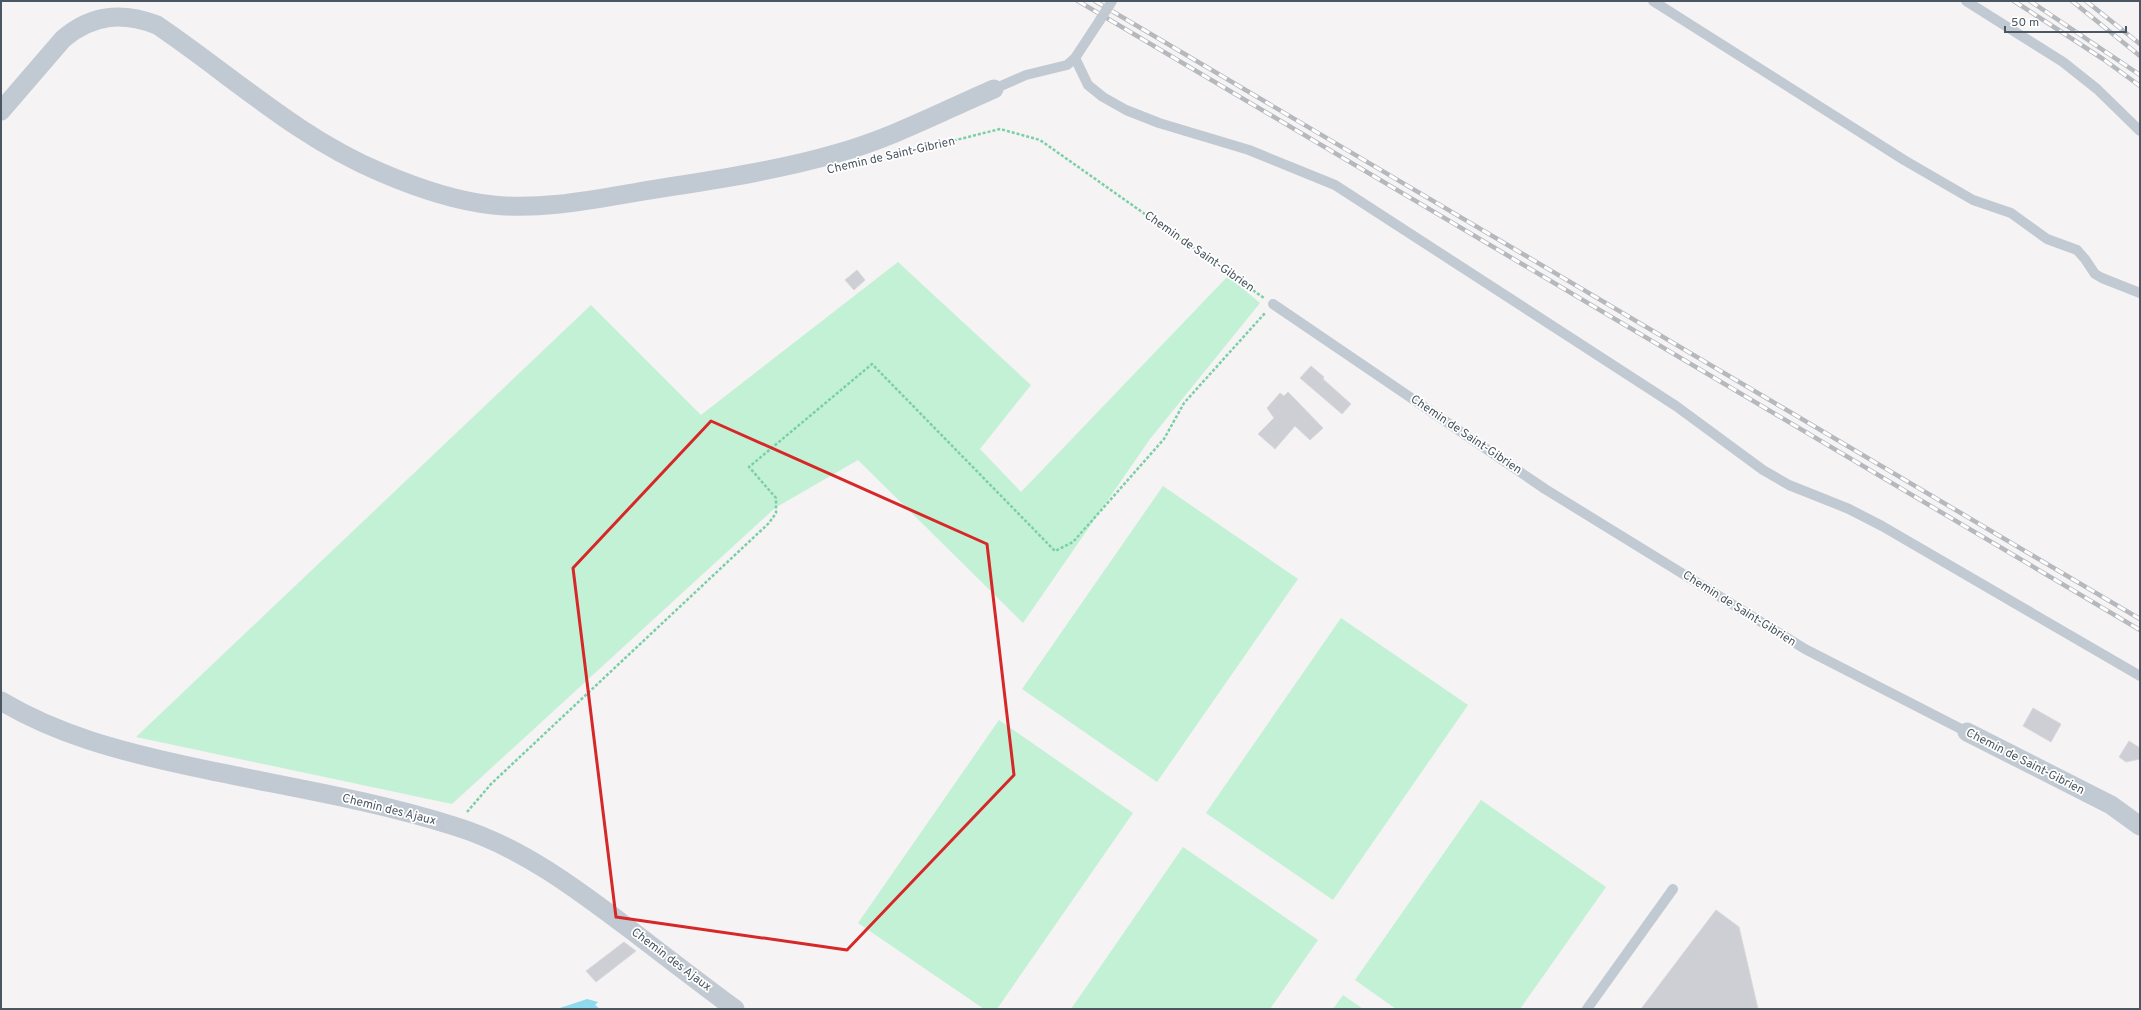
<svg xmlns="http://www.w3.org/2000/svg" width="2141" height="1010" viewBox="0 0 2141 1010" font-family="Overpass,sans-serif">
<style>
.green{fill:#c3f1d5}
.water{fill:#90daee}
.building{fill:#cdcfd5;stroke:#d7d9de}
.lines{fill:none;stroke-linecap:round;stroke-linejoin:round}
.path{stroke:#7ad0a6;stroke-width:2.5;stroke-dasharray:3 2;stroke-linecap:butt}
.service{stroke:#c1cad2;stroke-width:10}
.minor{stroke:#c1cad2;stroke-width:19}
.rail-casing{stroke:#b5b8bd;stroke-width:4.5}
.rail{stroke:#fff;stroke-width:3;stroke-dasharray:9;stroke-linecap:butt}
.service-bridge{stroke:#c1cad2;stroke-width:10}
.marked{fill:none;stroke:#d62828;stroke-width:3;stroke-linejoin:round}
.labels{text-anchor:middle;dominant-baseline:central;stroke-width:3.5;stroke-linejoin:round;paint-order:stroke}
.street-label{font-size:12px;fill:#4a5661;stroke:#fff}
</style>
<rect width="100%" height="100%" fill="#f5f3f3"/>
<path class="green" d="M898,262l133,123 -51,64 41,43 207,-216 32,27 -110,136 -127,184 -165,-163 -83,48 -323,296 -316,-67 455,-432 110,110z
M1163,486l135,93 -141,203 -135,-93z
M1341,618l127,87 -135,195 -127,-87z
M999,720l134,93 -136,196h-13l-126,-86z
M1481,800l125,87 -86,122h-124l-41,-29z
M1183,847l135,93 -48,69h-199z
M1343,995l20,14h-30z"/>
<path class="water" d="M587,999l11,3 -3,3 5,4h-43z"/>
<path class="building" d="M857,270l8,10 -11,10 -9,-10z
M1311,366l13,11 -1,2 28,25 -9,10 -42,-36z
M1288,392l35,36 -13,12 -15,-14 -20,23 -17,-15 16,-16 -7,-10 13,-15 4,3z
M2033,708l28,16 -10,18 -28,-16z
M2129,741l11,7v11l-14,3 -7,-5z
M1716,910l23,17 19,82h-117z
M624,942l12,9 -40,31 -10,-11z"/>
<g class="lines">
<path class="path" d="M876,160l124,-31 40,11 224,158
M467,812l24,-28 278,-261 7,-10v-15l-27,-31 123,-103 183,187 18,-9 91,-103 20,-36 81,-90"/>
<path class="service" d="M1653,1l251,159 69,40 38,13 36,26 30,11 8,9 10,15 7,4 38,15
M1966,1l97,61 34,27 43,42
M1100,20l-25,38 13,27 15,12 23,13 33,13 90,27 86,35 341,221 87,64 26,15 60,24 33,17 258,150
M994,89l32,-14 41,-10 8,-7
M1273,304l272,185 260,160 162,83
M1587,1009l86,-120"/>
<path class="minor" d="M1,111l62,-72c29,-25 59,-27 94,-14 74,50 140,112 223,147 37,16 74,29 113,33 48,5 98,-5 145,-13 67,-11 135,-20 200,-39 54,-15 105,-42 156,-64
M1,701c57,34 119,50 183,64 90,20 182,33 270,61 66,20 123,63 177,104 35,27 69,53 104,79
M1967,732l144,73 29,21"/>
<defs>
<path id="rail" d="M1078,1l1062,629
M1095,1l1045,618
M2014,1l89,58 37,27
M2030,1l110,74
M2072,1l68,55
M2086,1l54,43"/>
</defs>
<use href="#rail" class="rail-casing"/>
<use href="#rail" class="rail"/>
<path class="service-bridge" d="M1100,20l12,-19"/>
</g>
<path class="marked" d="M711,421l276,123 27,231 -167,175 -231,-33 -43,-349z"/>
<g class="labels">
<g class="street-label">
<text transform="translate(891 156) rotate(-13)">Chemin de Saint-Gibrien</text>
<text transform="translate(1199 252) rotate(35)">Chemin de Saint-Gibrien</text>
<text transform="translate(1466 435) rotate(34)">Chemin de Saint-Gibrien</text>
<text transform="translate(1739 609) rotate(32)">Chemin de Saint-Gibrien</text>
<text transform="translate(2025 762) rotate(27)">Chemin de Saint-Gibrien</text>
<text transform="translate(389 810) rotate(14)">Chemin des Ajaux</text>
<text transform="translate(671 960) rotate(37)">Chemin des Ajaux</text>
</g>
</g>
<rect width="2141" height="1010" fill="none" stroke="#4a5661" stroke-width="4"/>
<path d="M2005 26v6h121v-6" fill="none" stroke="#4a5661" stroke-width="2"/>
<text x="2011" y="26" font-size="12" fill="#4a5661" stroke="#ffffff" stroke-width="3" paint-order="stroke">50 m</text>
</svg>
